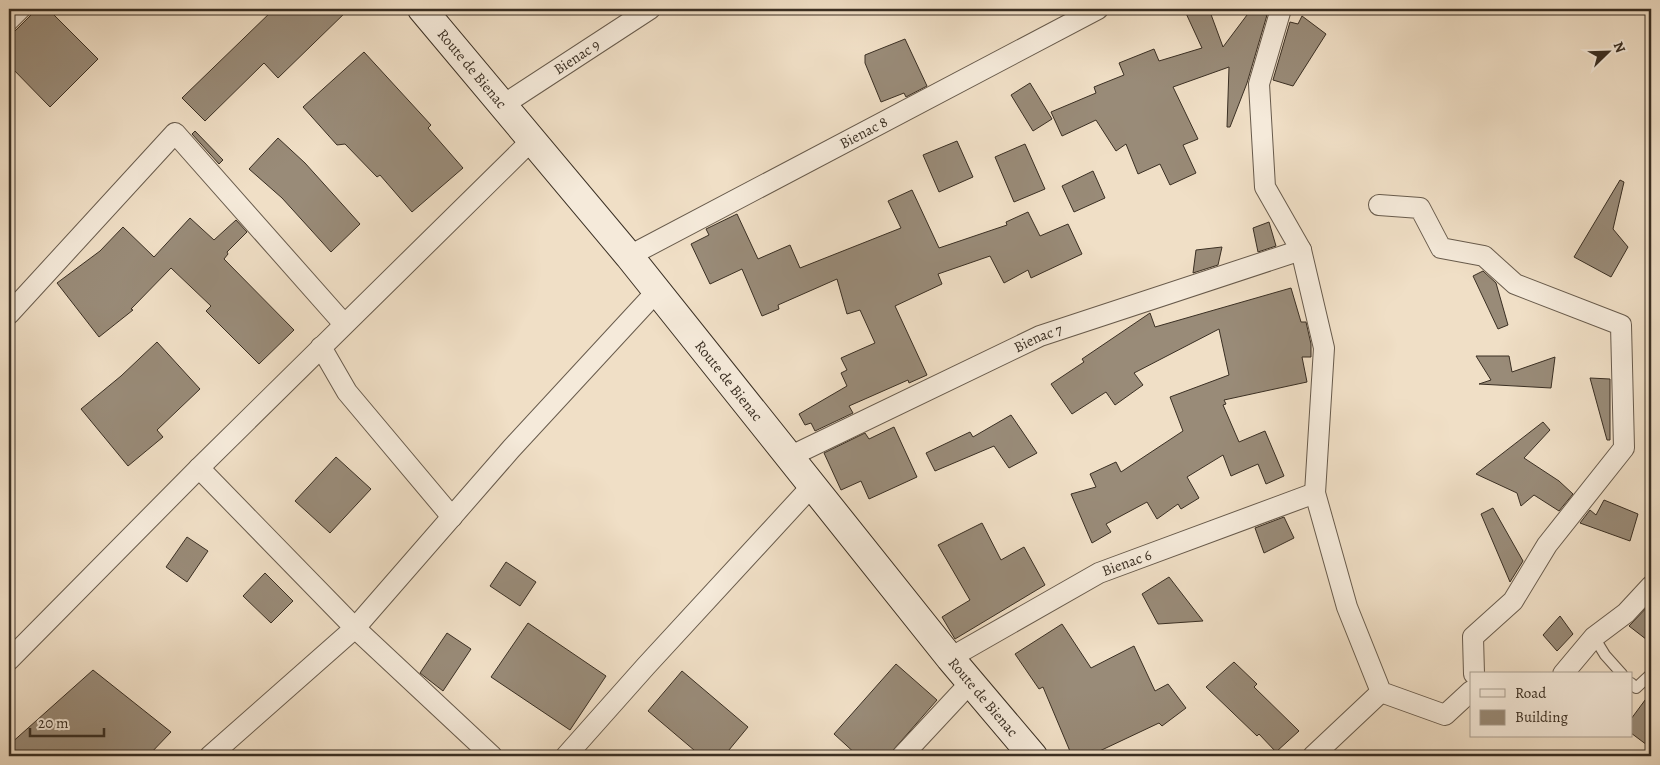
<svg xmlns="http://www.w3.org/2000/svg" width="1660" height="765" viewBox="0 0 1660 765" font-family="Alegreya,serif">
<style>
.building{fill:#998b78;stroke:#3a2f23}
.lines{fill:none;stroke-linecap:round;stroke-linejoin:round}
.service-casing{stroke:#685b4c;stroke-width:12}
.minor-casing{stroke:#685b4c;stroke-width:22}
.secondary-casing{stroke:#3a2f23;stroke-width:30}
.service{stroke:#f5eada;stroke-width:10}
.minor{stroke:#f5eada;stroke-width:20}
.secondary{stroke:#f5eada;stroke-width:28}
.labels{text-anchor:middle;dominant-baseline:central;stroke-width:4;stroke-linejoin:round;paint-order:stroke}
.street-label{font-size:15px;fill:#3a2f23;stroke:#f5eada}
</style>
<rect width="100%" height="100%" fill="#f0dfc6"/>
<filter id="stains"><feTurbulence type="fractalNoise" baseFrequency=".004" numOctaves="4"/><feColorMatrix values="0 0 0 0 .2 0 0 0 0 .09 0 0 0 0 .02 0 0 0 .5 -.17"/></filter>
<radialGradient id="worn" r=".72"><stop offset=".6" stop-color="#630" stop-opacity="0"/><stop offset="1" stop-color="#630" stop-opacity=".3"/></radialGradient>
<path class="building" d="M34,9h14l50,50 -48,48 -41,-42v-31l5,-2 18,-18z
M274,9h75l-71,69 -14,-15 -59,58 -23,-23z
M1184,9h25l14,38 27,-36 17,4 -20,68 -17,44h-3l2,-60 -56,20 25,52 -15,6 13,28 -26,12 -10,-21 -22,10 -12,-30 -10,7 -20,-31 -34,16 -11,-24 45,-19 -2,-6 30,-12 -5,-12 35,-14 5,12 43,-13z
M1302,16l24,18 -33,52 -20,-6 17,-58 8,2z
M905,39l22,47 -21,11 -2,-4 -23,9 -16,-39v-8z
M364,52l67,73 -3,3 35,40 -51,44 -32,-37 -3,2 -32,-33 -8,1 -34,-38z
M1030,83l22,36 -19,12 -22,-36z
M195,131l28,29 -4,4 -27,-30z
M278,138l27,25 55,61 -29,28 -49,-54 -33,-29z
M957,141l16,36 -34,15 -16,-37z
M1025,144l20,45 -31,13 -19,-45z
M1093,171l12,27 -31,14 -12,-26z
M1620,180l4,2 -11,47 15,18 -17,30 -37,-20z
M912,190l27,58 68,-23 -1,-3 22,-10 12,24 28,-12 14,30 -51,24 -3,-8 -24,13 -14,-27 -52,18 4,10 -47,22 32,69 -18,8 -1,-3 -59,26 4,7 -38,18 -4,-8 -6,2 -6,-11 48,-28 -6,-13 6,-3 -6,-12 34,-15 -15,-33 -13,4 -10,-35 -59,26 1,4 -17,7 -20,-47 -32,15 -19,-40 18,-9 -3,-6 31,-15 21,45 32,-14 10,23 101,-40 -13,-27z
M190,218l24,22 22,-20 11,12 -20,20 1,2 -4,5 70,71 -35,34 -53,-53 5,-5 -40,-38 -40,41 2,1 -34,27 -42,-54 43,-32 23,-24 31,30z
M1269,222l7,24 -18,6 -5,-24z
M1222,247l-4,18 -25,8 3,-23z
M1483,271l13,12 12,42 -10,4 -25,-53z
M1291,288l10,34h5l5,22v13h-9l5,25 -83,18 2,4 -3,1 16,37 26,-11 19,45 -18,8 -8,-20 -27,12 -8,-21 -36,22 12,21 -18,11 -3,-5 -21,15 -10,-17 -41,22 5,8 -19,11 -21,-49 25,-7 -6,-13 26,-12 5,10 62,-41 -13,-34 59,-22 -10,-46 -85,44 9,12 -28,20 -9,-13 -34,22 -21,-30 33,-22 -2,-3 68,-46 5,14z
M157,342l43,47 -43,41 6,7 -35,29 -47,-57 40,-33z
M1476,356h33l3,16 43,-15 -4,31 -72,-4 12,-4z
M1590,378l20,1v61h-3z
M1011,415l26,38 -28,15 -15,-22 -59,25 -9,-18 44,-21 3,5z
M1543,422l7,8 -26,28 35,23 14,13 -14,17 -25,-16 -13,11 -4,-13 -41,-19z
M894,427l23,50 -48,22 -8,-18 -20,9 -17,-37 41,-20 4,6z
M336,457l35,32 -41,44 -35,-32z
M1604,500l34,14 -8,27 -50,-18 10,-13 6,5z
M1493,508l30,53 -13,21 -29,-68z
M1284,517l10,21 -30,15 -9,-25z
M982,523l19,37 23,-13 21,38 -90,54 -13,-22 28,-17 -32,-55z
M187,537l21,14 -21,31 -21,-15z
M506,562l30,20 -16,24 -30,-20z
M265,573l28,28 -22,22 -28,-27z
M1169,577l34,44 -45,3 -16,-30z
M1651,603v40l-22,-17z
M1560,616l13,18 -16,17 -14,-16z
M528,623l78,53 -36,54 -79,-53z
M1062,624l29,44 43,-22 21,45 13,-7 18,24 -24,18 -3,-3 -70,33h-17l-29,-69 -4,2 -24,-35z
M447,633l24,16 -28,42 -23,-18z
M1234,662l23,22 -3,3 45,44 -23,21 -17,-18 -2,2 -51,-49z
M896,664l41,36 -49,56h-30l-24,-22z
M93,670l78,62 -23,24h-139v-11z
M682,671l66,56 -24,29h-23l-53,-45z
M1651,692v56l-20,-15v-14z"/>
<g class="lines">
<defs>
<path id="service" d="M9,27l18,-18
M1594,637l11,18 17,19
M1631,683l5,5 15,-14"/>
<g id="minor">
<path d="M1281,9l-22,75 6,103 36,63 23,98 -9,145 32,114 34,85 64,23 26,-24"/>
<path id="s1" d="M503,105l147,-96"/>
<path d="M1379,205l41,3 21,40 43,8 31,28 106,41 3,123 -77,97 -34,56 -40,36 1,37"/>
<path id="s2" d="M629,256l469,-247"/>
<path d="M9,314l166,-181 169,191"/>
<path d="M321,347l26,45 105,125"/>
<path id="s3" d="M789,457l251,-121 261,-86"/>
<path d="M199,468l156,160 137,128"/>
<path id="s4" d="M950,658l149,-85 216,-80"/>
<path d="M9,660l190,-192 333,-328"/>
<path d="M1563,674l31,-37 32,-24 25,-27"/>
<path d="M210,756l145,-128 156,-179 146,-158"/>
<path d="M566,756l80,-90 165,-179"/>
<path d="M902,756l69,-74"/>
<path d="M1313,756l68,-64"/>
</g>
<g id="secondary">
<path id="s5" d="M422,9l207,247 321,402 83,98"/>
</g>
</defs>
<use href="#service" class="service-casing"/>
<use href="#minor" class="minor-casing"/>
<use href="#secondary" class="secondary-casing"/>
<use href="#service" class="service"/>
<use href="#minor" class="minor"/>
<use href="#secondary" class="secondary"/>
</g>
<g class="labels">
<g class="street-label">
<text stroke="none"><textPath href="#s1" startOffset="88">Bienac 9</textPath></text>
<text stroke="none"><textPath href="#s5" startOffset="78">Route de Bienac</textPath></text>
<text stroke="none"><textPath href="#s2" startOffset="265">Bienac 8</textPath></text>
<text stroke="none"><textPath href="#s3" startOffset="276">Bienac 7</textPath></text>
<text stroke="none"><textPath href="#s5" startOffset="482">Route de Bienac</textPath></text>
<text stroke="none"><textPath href="#s4" startOffset="201">Bienac 6</textPath></text>
<text stroke="none"><textPath href="#s5" startOffset="888">Route de Bienac</textPath></text>
</g>
</g>
<rect width="1660" height="765" fill="none" stroke="#f0dfc6" stroke-width="30"/>
<rect x="10" y="10" width="1640" height="745" fill="none" stroke="#3a2f23" stroke-width="2.5"/>
<rect x="15" y="15" width="1630" height="735" fill="none" stroke="#3a2f23"/>
<rect x="1470" y="672" width="162" height="65" fill="#f5eada" stroke="#aa9f91"/>
<rect x="1480" y="689" width="25" height="8" fill="#f5eada" stroke="#aa9f91"/>
<text x="1515" y="698" font-size="15" fill="#3a2f23">Road</text>
<rect x="1480" y="710" width="25" height="15" fill="#998b78" stroke="#aa9f91"/>
<text x="1515" y="722" font-size="15" fill="#3a2f23">Building</text>
<g transform="translate(1608 52) rotate(67)" stroke="#f5eada" stroke-width="4" paint-order="stroke">
<path d="M0-4L9 19L0 12L-9 19Z" fill="#3a2f23"/>
<text y="-8" font-size="14" font-weight="bold" text-anchor="middle" fill="#3a2f23">N</text>
</g>
<path d="M30 728v8h74v-8" fill="none" stroke="#3a2f23" stroke-width="2.5"/>
<text x="38" y="728" font-size="15" fill="#3a2f23" stroke="#f5eada" stroke-width="4" paint-order="stroke">20 m</text>
<rect width="100%" height="100%" filter="url(#stains)"/>
<rect width="100%" height="100%" fill="url(#worn)"/>
</svg>
